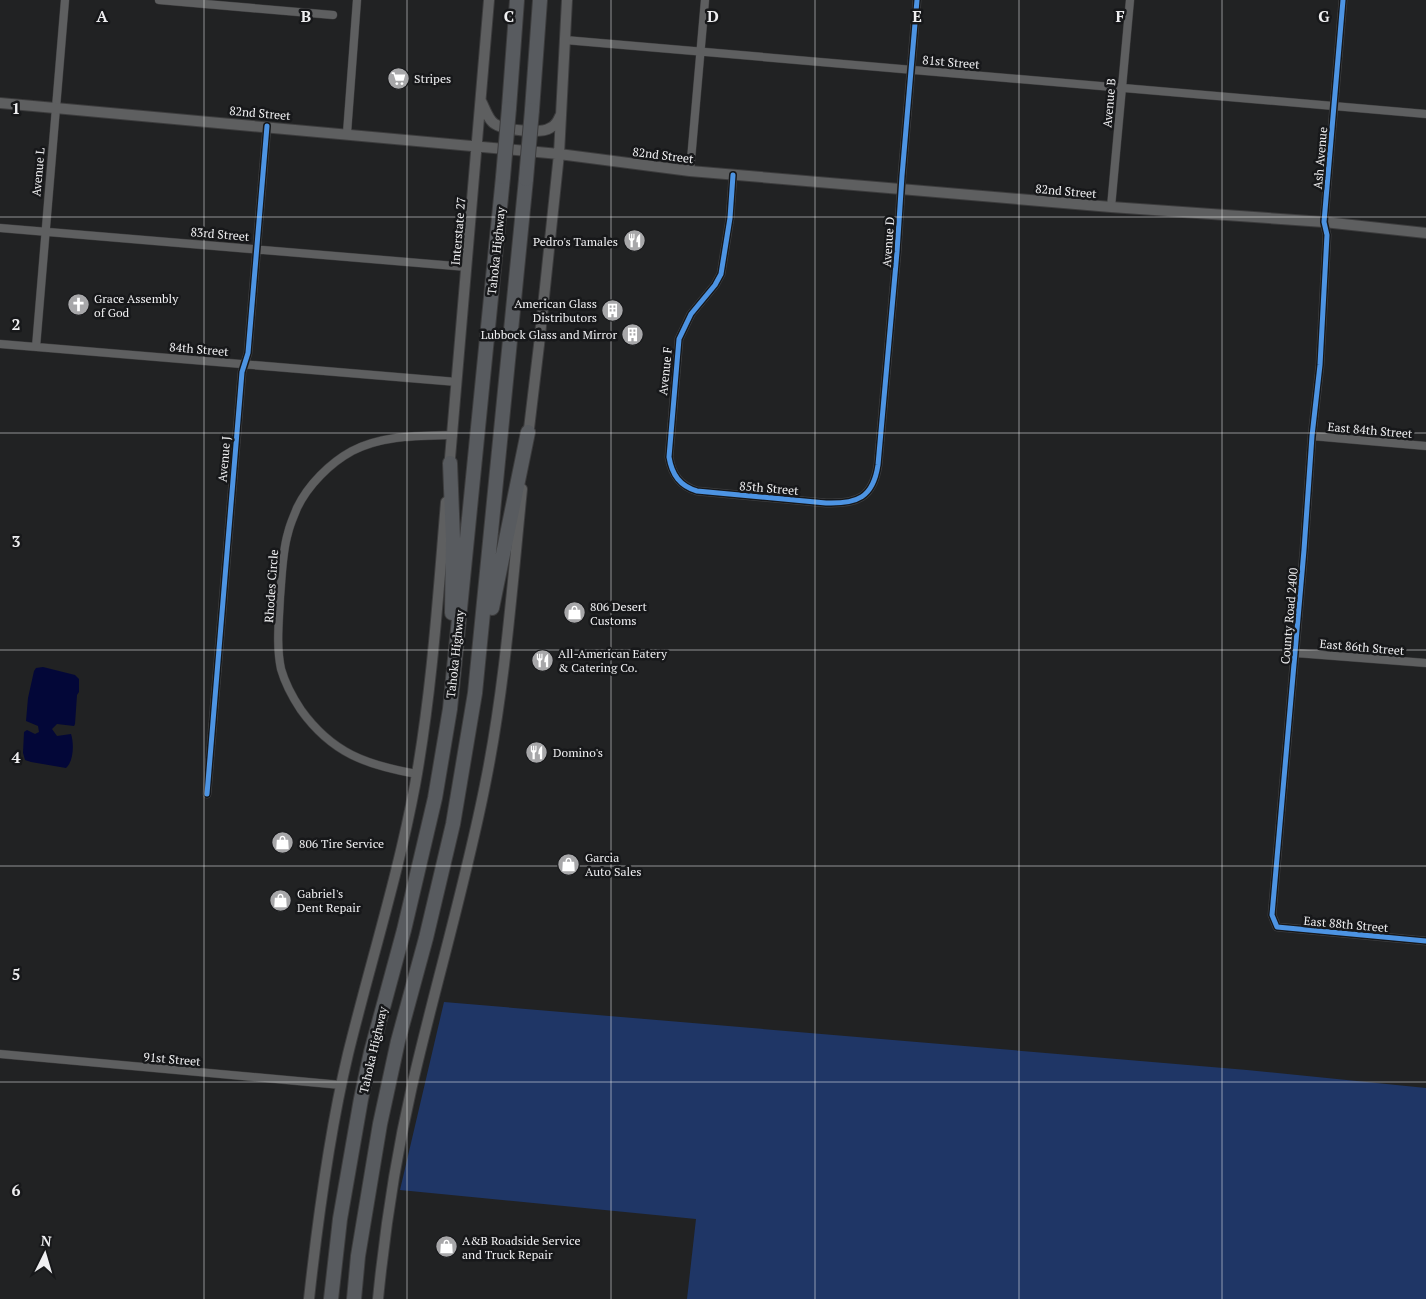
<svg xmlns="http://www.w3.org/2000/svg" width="1426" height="1299" viewBox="0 0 1426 1299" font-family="'PT Serif',serif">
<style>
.green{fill:#1f3666}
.water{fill:#030738}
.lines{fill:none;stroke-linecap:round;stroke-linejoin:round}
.street-casing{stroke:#3c3c3d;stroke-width:9}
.secondary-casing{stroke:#3c3c3d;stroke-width:12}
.highway-casing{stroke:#3c3c3d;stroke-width:16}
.street{stroke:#5e5f60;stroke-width:8}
.secondary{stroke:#5e5f60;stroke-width:10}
.highway{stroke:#585b5f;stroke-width:14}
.highway-bridge-casing{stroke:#3c3c3d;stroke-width:16;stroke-linecap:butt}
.highway-bridge{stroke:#585b5f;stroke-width:14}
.cycleway-casing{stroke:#17181a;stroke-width:8}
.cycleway{stroke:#4d94e3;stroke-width:5}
.grid{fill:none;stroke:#efeff1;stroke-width:1;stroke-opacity:0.55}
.labels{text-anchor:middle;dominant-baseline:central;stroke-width:5;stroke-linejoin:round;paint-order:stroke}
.street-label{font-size:12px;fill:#efeff1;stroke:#17181a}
.poi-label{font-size:12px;fill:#efeff1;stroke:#17181a;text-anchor:start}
.grid-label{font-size:16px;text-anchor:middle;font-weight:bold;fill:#efeff1;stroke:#17181a;stroke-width:5;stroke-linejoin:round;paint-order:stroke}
</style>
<rect width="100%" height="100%" fill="#212223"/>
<path class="green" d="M444,1002l803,68 179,18v211h-739l9,-80 -296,-29z"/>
<path class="water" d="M43,667l32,8 4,4v13l-2,3 -2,29 -1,2 -17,-2 -5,5 5,7 14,-2c3,9 3,27 -5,34l-35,-6 -6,-2 -2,-7 1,-21 3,-2 8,4 4,-2 -1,-6 -12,-5 2,-23 6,-27 2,-3z"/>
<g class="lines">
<defs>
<path id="street" d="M159,0l174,15
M1343,0l-19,222 3,13 -7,130 -8,71 -8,114 -32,365 5,12 149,14
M565,40l861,74
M347,133l10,-133
M690,171l15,-171
M733,175l-3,43 -9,56 -6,11 -24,29 -12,25 -10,118c3,18 11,29 28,34l129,12c31,1 47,-5 52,-38l19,-213 5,-76 15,-176
M1111,207l19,-207
M0,228l467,39
M0,344l457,38
M36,347l29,-347
M1312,436l114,10
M1296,653l130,10
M417,774c-51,-9 -85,-21 -116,-64 -8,-12 -16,-27 -20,-41 -5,-24 -2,-48 -1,-72 2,-21 2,-44 8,-64 2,-9 6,-17 9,-25 11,-23 33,-45 55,-57 31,-16 66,-15 101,-16
M207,794l35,-422 6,-19 19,-227
M0,1054l341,31"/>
<path id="secondary" d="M481,101c4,7 7,19 14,23 9,6 46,10 55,4 5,-2 8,-7 10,-12
M0,103l559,51 131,17 421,36 213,15 102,11
M528,437l11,-92 20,-191 8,-154
M449,470l40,-470
M309,1299c9,-82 20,-165 39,-245 22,-90 50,-178 67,-269 17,-94 23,-189 31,-283
M378,1299c7,-71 18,-143 34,-213 23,-100 53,-200 73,-301 20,-98 27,-198 37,-296"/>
<path id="highway" d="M509,108l8,-108
M532,110l8,-110
M450,463l3,76 -1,74
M492,608l36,-176
M331,1299l9,-80 21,-120 10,-47 33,-122 31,-132 15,-89 53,-532
M354,1299l4,-43 22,-132 18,-83 28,-103 27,-114 22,-131 51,-514"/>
</defs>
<use href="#street" class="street-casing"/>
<use href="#secondary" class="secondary-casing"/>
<use href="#highway" class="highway-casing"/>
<use href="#street" class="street"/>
<use href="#secondary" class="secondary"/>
<use href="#highway" class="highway"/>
<defs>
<path id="highway-bridge" d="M503,177l6,-69
M526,179l6,-69"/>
</defs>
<use href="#highway-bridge" class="highway-bridge-casing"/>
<use href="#highway-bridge" class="highway-bridge"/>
<defs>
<path id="cycleway" d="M1343,0l-19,222 3,13 -7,130 -8,71 -8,114 -32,365 5,12 149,14
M733,175l-3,43 -9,56 -6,11 -24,29 -12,25 -10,118c3,18 11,29 28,34l129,12c31,1 47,-5 52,-38l19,-213 5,-76 15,-176
M207,794l35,-422 6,-19 19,-227"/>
</defs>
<use href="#cycleway" class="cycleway-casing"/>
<use href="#cycleway" class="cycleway"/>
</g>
<path class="grid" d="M204,0v1299M407,0v1299M611,0v1299M815,0v1299M1019,0v1299M1222,0v1299M0,217h1426M0,433h1426M0,650h1426M0,866h1426M0,1082h1426"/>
<defs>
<symbol id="supermarket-disc" viewBox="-11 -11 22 22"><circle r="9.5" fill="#a7a7a9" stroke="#17181a"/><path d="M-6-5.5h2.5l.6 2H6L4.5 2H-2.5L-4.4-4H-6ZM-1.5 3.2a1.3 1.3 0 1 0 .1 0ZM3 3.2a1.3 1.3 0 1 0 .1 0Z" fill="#fff"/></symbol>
<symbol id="restaurant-disc" viewBox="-11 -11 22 22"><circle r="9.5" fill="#a7a7a9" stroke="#17181a"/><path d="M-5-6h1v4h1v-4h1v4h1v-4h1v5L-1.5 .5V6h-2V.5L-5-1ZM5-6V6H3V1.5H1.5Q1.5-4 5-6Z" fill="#fff"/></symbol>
<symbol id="church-disc" viewBox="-11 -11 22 22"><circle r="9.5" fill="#a7a7a9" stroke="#17181a"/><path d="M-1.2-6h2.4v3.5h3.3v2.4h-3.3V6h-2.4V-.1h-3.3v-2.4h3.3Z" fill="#fff"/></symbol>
<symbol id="building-disc" viewBox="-11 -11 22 22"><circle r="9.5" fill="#a7a7a9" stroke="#17181a"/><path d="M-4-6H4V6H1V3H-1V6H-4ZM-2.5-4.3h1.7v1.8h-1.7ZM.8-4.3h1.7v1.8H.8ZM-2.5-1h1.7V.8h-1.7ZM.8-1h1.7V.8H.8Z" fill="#fff"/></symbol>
<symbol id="shop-disc" viewBox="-11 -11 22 22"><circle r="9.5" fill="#a7a7a9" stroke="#17181a"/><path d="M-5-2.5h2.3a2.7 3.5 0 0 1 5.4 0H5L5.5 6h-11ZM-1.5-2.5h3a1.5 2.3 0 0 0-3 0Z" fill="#fff"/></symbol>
</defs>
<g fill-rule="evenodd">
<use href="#supermarket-disc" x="386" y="66" width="25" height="25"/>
<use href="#restaurant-disc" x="622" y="228" width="25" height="25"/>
<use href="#church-disc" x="66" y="292" width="25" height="25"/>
<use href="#building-disc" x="600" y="298" width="25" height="25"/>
<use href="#building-disc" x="620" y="322" width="25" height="25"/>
<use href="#shop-disc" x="562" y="600" width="25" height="25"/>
<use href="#restaurant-disc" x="530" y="648" width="25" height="25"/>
<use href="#restaurant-disc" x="524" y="740" width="25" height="25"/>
<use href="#shop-disc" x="270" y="830" width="25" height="25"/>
<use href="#shop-disc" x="556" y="852" width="25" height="25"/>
<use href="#shop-disc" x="268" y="888" width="25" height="25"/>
<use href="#shop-disc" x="434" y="1234" width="25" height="25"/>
</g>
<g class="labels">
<g class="street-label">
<text transform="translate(951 62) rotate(5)">81st Street</text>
<text transform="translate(1109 103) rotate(-85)">Avenue B</text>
<text transform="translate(260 113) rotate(5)">82nd Street</text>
<text transform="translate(663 155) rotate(7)">82nd Street</text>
<text transform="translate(1320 158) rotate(-85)">Ash Avenue</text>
<text transform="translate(38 172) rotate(-85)">Avenue L</text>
<text transform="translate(1066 191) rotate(5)">82nd Street</text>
<text transform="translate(458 231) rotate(-85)">Interstate 27</text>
<text transform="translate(220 234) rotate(5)">83rd Street</text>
<text transform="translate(888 242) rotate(-86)">Avenue D</text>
<text transform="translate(496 251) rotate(-84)">Tahoka Highway</text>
<text transform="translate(199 349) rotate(5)">84th Street</text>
<text transform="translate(665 371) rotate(-84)">Avenue F</text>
<text transform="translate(1370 430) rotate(5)">East 84th Street</text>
<text transform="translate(224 459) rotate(-85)">Avenue J</text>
<text transform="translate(769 488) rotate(5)">85th Street</text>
<text transform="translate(271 586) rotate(-86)">Rhodes Circle</text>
<text transform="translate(1289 616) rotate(-85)">County Road 2400</text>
<text transform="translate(1362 647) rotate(5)">East 86th Street</text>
<text transform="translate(455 654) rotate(-84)">Tahoka Highway</text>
<text transform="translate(1346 924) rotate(5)">East 88th Street</text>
<text transform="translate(373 1050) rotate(-77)">Tahoka Highway</text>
<text transform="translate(172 1059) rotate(5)">91st Street</text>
</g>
<g class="poi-label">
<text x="414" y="78">Stripes</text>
<text x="618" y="241" text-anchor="end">Pedro's Tamales</text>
<text x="94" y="298">Grace Assembly<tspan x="94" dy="14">of God</tspan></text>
<text x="597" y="303" text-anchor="end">American Glass<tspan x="597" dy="14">Distributors</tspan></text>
<text x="617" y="334" text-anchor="end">Lubbock Glass and Mirror</text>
<text x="590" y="606">806 Desert<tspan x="590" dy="14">Customs</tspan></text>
<text x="558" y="653">All-American Eatery<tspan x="558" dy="14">&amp; Catering Co.</tspan></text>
<text x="553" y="752">Domino's</text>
<text x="299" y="843">806 Tire Service</text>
<text x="585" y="857">Garcia<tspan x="585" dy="14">Auto Sales</tspan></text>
<text x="297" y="893">Gabriel's<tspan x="297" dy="14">Dent Repair</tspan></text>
<text x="462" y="1240">A&amp;B Roadside Service<tspan x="462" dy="14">and Truck Repair</tspan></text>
</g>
</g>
<g class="grid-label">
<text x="102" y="22">A</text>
<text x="306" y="22">B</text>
<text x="509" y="22">C</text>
<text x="713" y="22">D</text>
<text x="917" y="22">E</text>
<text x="1120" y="22">F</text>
<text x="1324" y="22">G</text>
<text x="16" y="114">1</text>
<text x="16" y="330">2</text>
<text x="16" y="547">3</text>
<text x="16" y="763">4</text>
<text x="16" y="980">5</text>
<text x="16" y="1196">6</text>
</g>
<g transform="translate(45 1254) rotate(5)" stroke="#17181a" stroke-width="4" paint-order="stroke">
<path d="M0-4L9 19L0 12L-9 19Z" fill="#efeff1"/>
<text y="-8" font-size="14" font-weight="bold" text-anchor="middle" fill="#efeff1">N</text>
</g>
</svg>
